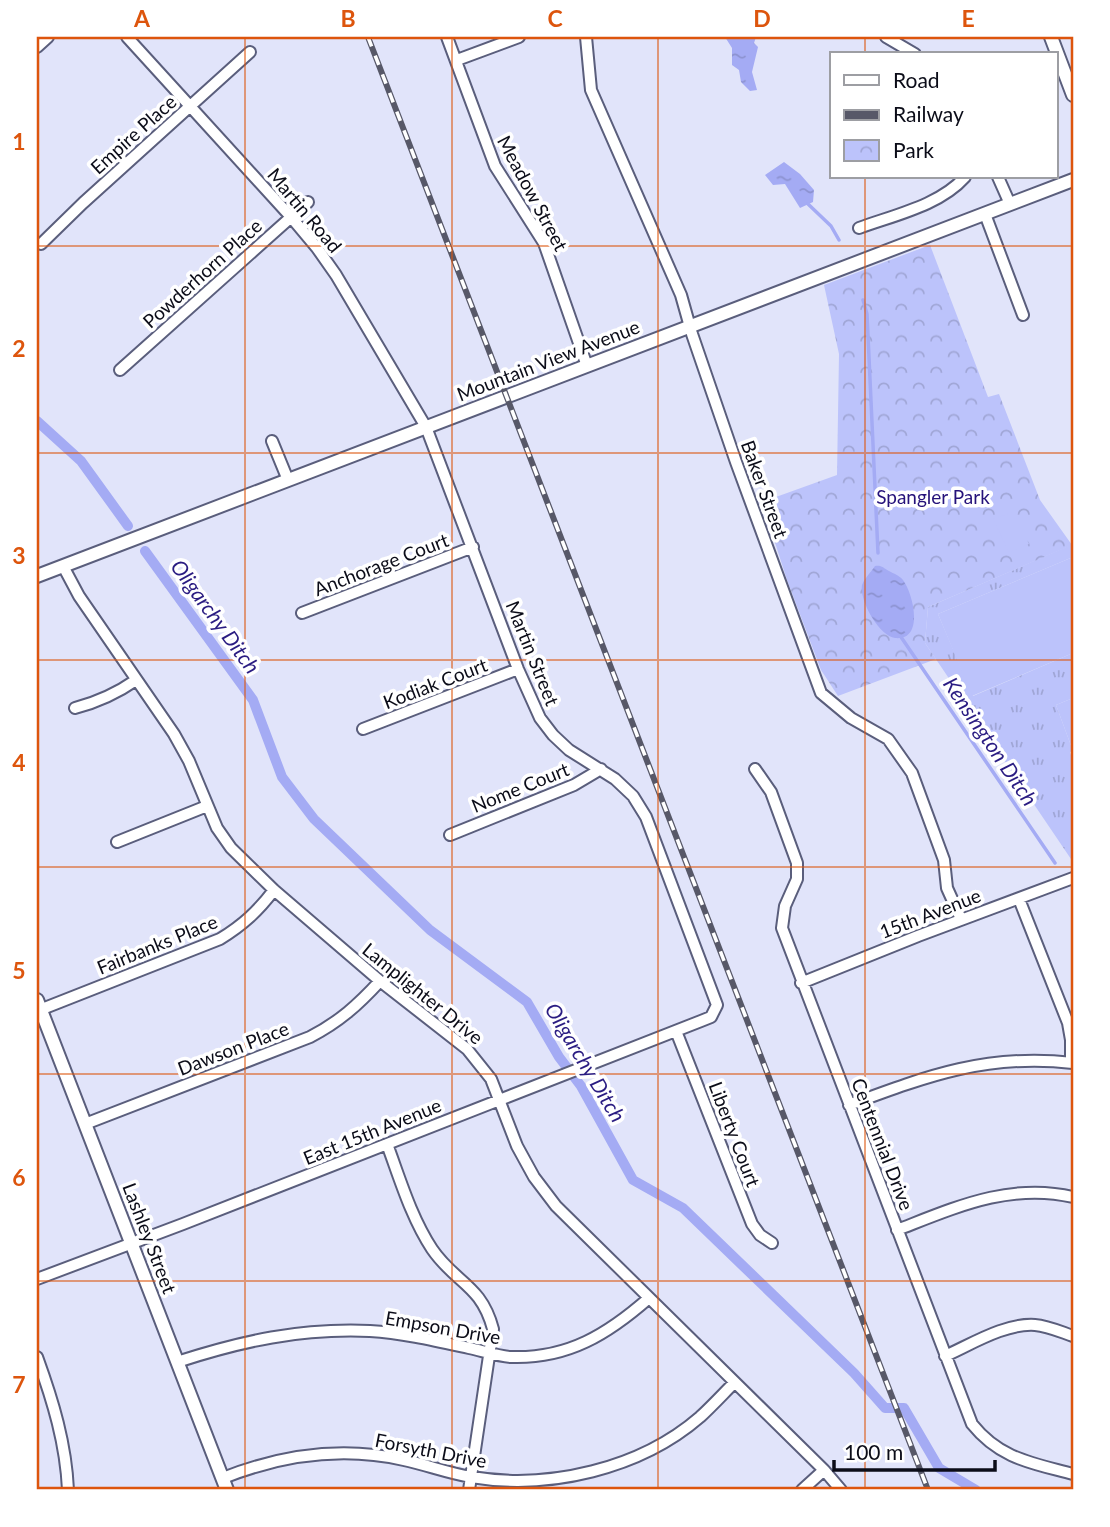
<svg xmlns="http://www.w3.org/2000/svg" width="1110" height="1527" viewBox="0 0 1110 1527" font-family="Lato,sans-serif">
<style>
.grass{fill:url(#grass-tufts)}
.park{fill:url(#park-crowns)}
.pitch{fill:#bcc3fb}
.water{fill:url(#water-ripples)}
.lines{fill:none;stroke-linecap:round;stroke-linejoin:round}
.stream{stroke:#a4abf4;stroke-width:3.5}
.canal{stroke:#a4abf4;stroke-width:10}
.minor-casing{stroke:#5a5e7c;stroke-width:14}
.tertiary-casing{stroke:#5a5e7c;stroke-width:16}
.minor{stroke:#fff;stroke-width:10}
.tertiary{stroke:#fff;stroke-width:12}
.rail-casing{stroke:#575868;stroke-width:6}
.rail{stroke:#fff;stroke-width:3.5;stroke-dasharray:10;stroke-linecap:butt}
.grid{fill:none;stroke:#dd550d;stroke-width:2;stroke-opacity:0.55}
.labels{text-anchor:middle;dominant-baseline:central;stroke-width:7;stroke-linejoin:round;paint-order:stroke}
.street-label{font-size:19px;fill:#0b0c18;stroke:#fff}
.park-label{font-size:19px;fill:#25127a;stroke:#fff}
.water-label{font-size:21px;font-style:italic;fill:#2a1c82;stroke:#fff}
.neatline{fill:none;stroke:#dd550d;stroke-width:2.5}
.grid-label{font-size:23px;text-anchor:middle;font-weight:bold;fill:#dd550d}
</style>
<defs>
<pattern id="grass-tufts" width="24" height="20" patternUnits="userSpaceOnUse" patternTransform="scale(1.75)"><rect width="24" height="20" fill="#bcc3fb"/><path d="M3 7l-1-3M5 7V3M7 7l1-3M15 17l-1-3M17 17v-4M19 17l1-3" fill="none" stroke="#a0a6d6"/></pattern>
<pattern id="park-crowns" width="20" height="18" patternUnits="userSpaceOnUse" patternTransform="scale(1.75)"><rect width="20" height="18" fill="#bcc3fb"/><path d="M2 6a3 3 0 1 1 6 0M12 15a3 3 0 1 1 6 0" fill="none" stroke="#a0a6d6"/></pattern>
<pattern id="water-ripples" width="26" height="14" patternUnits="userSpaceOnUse" patternTransform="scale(1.75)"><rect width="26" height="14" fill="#a4abf4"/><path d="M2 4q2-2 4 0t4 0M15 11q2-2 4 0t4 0" fill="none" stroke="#8c92d0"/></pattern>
</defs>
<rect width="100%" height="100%" fill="#e1e4fa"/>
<path class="grass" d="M1073,544v13l-135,57 35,82 100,-43v45l-17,7 17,46 -3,1 3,9v101l-148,-219 3,-36z"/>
<path class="park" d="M930,245l58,152 11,-3 41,106 32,45 -144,62 -3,36 11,16 -98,37 -17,-26 -34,-90 -25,-78 75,-27 2,-121 -15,-69z"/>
<path class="pitch" d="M1013,512l16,32 -20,8 -16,-33z
M1073,557v96l-101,43 -34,-82z
M1073,698v53l-17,-46z"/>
<path class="water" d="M725,37h31l-2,6 4,4 -6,25 5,18 -7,1 -9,-9 -2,-12 -7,-5v-17z
M784,162l16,12 14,16 -1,12 -13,6 -15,-24 -12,1 -8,-10z
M875,566c7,-1 8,2 14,5 5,3 10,4 14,9 10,13 22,61 -8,58 -16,-2 -36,-38 -33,-53 2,-6 9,-13 13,-19z"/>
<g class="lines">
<path class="stream" d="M808,204l23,22 8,14
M863,300l4,14 11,239
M901,637l154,226"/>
<path class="canal" d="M37,421l44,40 47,65
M145,551l108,149 29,77 32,42 116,111 97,72 32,55 22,29 52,94 50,28 171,165 31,35h19l35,60 37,22"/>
<defs>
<path id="minor" d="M447,37l48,129 49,77 43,123
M586,37l5,53 90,205 11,39 44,128 85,231 30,25 37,21 24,34 32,87 3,28 14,31
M886,37l29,17
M37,47l11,-10
M457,60l62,-23
M998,177l12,27
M985,214l38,101
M859,228c35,-13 80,-22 106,-51
M41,244l42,-41 167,-151
M120,370l188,-168
M272,441l16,39
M63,566l16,30 95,138 15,27 28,67 14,20 43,42 106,91 87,68 24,30 26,67 17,31 22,29 268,264 17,20
M302,613l171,-66
M75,708c23,-6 41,-14 61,-28
M363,729l155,-60
M755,769l16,23 26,71v16l-12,27 -3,22 190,496c28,35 60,39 101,50
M450,835l124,-50 27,-16
M117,842l90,-36
M1019,899l49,124 3,17v23
M801,983l117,-47 155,-58
M37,1011l183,-72c23,-14 38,-28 54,-49
M676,1031l76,193 8,11 12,8
M849,1105c78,-29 139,-52 224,-42
M85,1124l225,-87c29,-15 48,-32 70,-56
M387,1144c13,35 24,73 45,105 23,34 49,35 61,80l-24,161
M897,1230c57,-22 113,-48 176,-33
M37,1279l146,-55 518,-203 10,-4 6,-12 -71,-188 -13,-21 -18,-17 -46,-29 -16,-15 -13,-17 -22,-49 -92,-242 -90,-152 -19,-27 -26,-31 -164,-180
M945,1356c27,-12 60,-33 90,-31 13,1 26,7 38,11
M37,1357c16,44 29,87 31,133
M177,1362c65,-21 123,-34 193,-31 33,2 67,10 99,17 14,3 28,8 42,9 57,2 97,-23 138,-59
M223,1478c58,-23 119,-32 181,-18 23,5 44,13 67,17 78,13 169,-8 229,-60 12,-11 23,-23 34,-34
M802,1490l22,-20"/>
<path id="tertiary" d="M1051,37l22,58
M37,576l1036,-396
M37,1000l190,490"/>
</defs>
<use href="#minor" class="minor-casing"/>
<use href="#tertiary" class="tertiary-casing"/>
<use href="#minor" class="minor"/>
<use href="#tertiary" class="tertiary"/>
<defs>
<path id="rail" d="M368,37l560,1453"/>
</defs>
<use href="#rail" class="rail-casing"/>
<use href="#rail" class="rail"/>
</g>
<path class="grid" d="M245,37v1453M452,37v1453M658,37v1453M865,37v17M865,177v1313M37,246h1036M37,453h1036M37,660h1036M37,867h1036M37,1074h1036M37,1281h1036"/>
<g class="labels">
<g class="street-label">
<text transform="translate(133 134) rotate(-42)">Empire Place</text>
<text transform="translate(533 193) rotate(62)">Meadow Street</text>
<text transform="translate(305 210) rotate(50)">Martin Road</text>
<text transform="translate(202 273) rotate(-42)">Powderhorn Place</text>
<text transform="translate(548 360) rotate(-21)">Mountain View Avenue</text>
<text transform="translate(765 489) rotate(70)">Baker Street</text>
<text transform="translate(381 564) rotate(-21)">Anchorage Court</text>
<text transform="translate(533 653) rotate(68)">Martin Street</text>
<text transform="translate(435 683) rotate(-21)">Kodiak Court</text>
<text transform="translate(520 787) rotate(-22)">Nome Court</text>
<text transform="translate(930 913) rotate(-21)">15th Avenue</text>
<text transform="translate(157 944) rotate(-22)">Fairbanks Place</text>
<text transform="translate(423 993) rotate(39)">Lamplighter Drive</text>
<text transform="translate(233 1048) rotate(-21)">Dawson Place</text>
<text transform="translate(372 1131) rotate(-22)">East 15th Avenue</text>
<text transform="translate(735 1134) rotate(69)">Liberty Court</text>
<text transform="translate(883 1144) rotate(69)">Centennial Drive</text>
<text transform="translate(150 1238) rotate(69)">Lashley Street</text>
<text transform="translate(443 1327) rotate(10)">Empson Drive</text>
<text transform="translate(431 1450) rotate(11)">Forsyth Drive</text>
</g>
<g class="park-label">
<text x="933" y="496">Spangler Park</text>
</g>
<g class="water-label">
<text transform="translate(216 616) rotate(54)">Oligarchy Ditch</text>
<text transform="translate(991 741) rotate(56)">Kensington Ditch</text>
<text transform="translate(586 1062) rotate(59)">Oligarchy Ditch</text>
</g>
</g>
<rect width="1110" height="1527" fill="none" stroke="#ffffff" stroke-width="77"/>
<rect x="830" y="52" width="228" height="126" fill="#ffffff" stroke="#9d9ea3" stroke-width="2"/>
<rect x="844" y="75" width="35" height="10" fill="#ffffff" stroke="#9d9ea3" stroke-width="2"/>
<text x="893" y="88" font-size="21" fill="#0b0c18">Road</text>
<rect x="844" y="110" width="35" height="10" fill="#575868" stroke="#9d9ea3" stroke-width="2"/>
<text x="893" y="122" font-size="21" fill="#0b0c18">Railway</text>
<rect x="844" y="140" width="35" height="21" fill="url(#park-crowns)" stroke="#9d9ea3" stroke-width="2"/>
<text x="893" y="158" font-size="21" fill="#0b0c18">Park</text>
<path d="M834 1460v10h161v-10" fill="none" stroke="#0b0c18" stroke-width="3.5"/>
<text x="844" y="1460" font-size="21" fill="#0b0c18" stroke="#ffffff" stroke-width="5" paint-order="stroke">100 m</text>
<rect x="38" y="38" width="1034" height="1450" class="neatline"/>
<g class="grid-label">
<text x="142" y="27">A</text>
<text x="348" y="27">B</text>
<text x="555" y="27">C</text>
<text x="762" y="27">D</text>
<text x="968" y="27">E</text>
<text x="19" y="150">1</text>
<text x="19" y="357">2</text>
<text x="19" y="564">3</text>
<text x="19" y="771">4</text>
<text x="19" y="979">5</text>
<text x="19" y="1186">6</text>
<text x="19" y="1393">7</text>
</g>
</svg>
